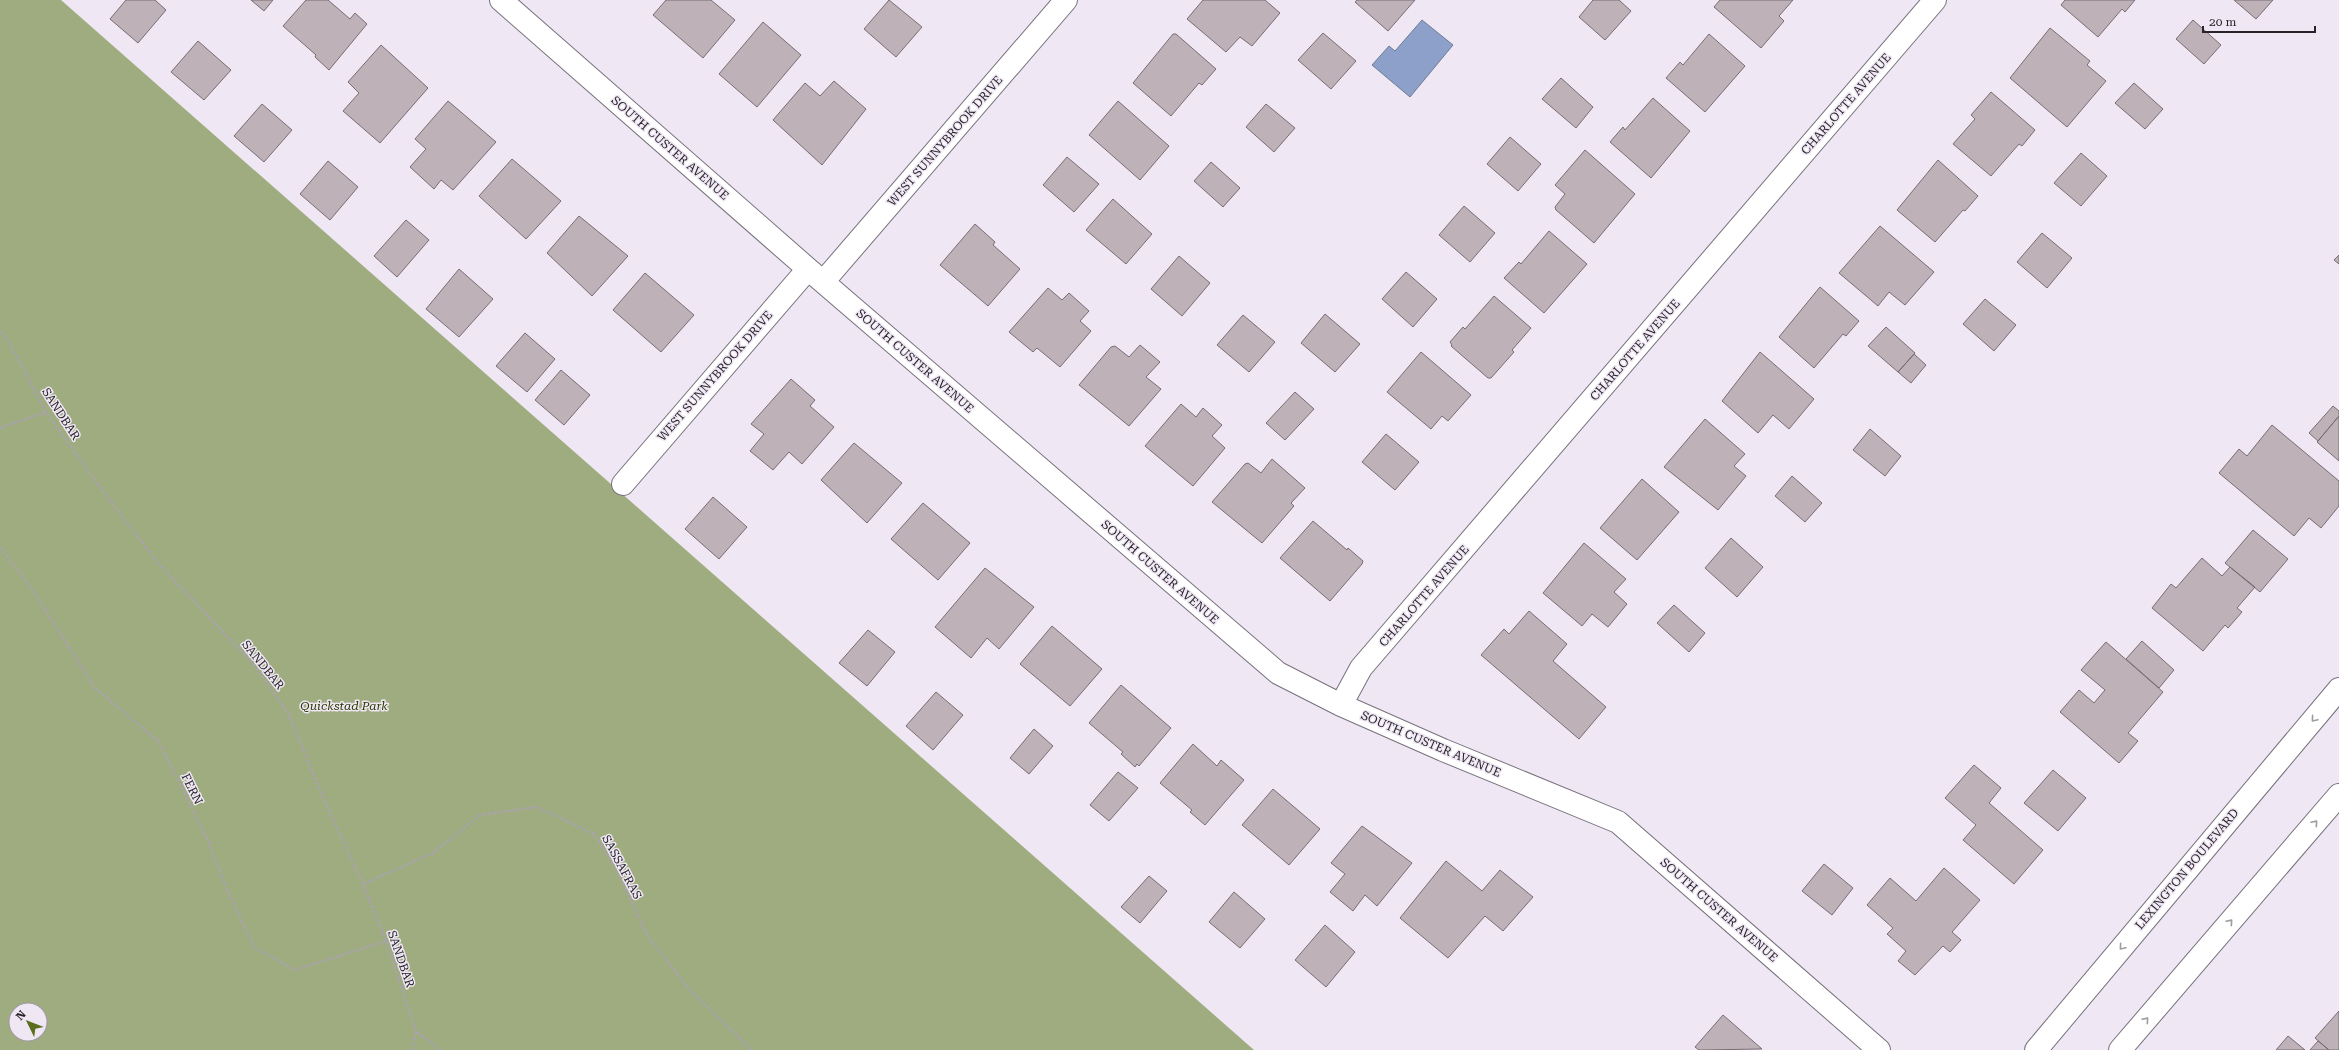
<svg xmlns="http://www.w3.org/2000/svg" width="2339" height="1050" viewBox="0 0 2339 1050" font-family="'Roboto Serif',serif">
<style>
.forest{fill:#9eac7f;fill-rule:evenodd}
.water{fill:#8ca0c9;stroke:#6e7b99}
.building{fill:#bfb1b8;stroke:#796c73}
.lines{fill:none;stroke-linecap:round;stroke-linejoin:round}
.street-casing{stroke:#78717c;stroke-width:24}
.path{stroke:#a9a3ac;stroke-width:2.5;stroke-dasharray:3 2;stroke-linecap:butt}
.street{stroke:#fff;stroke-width:22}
.oneway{stroke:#9e9c9f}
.labels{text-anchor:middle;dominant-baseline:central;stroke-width:3;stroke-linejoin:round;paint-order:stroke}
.street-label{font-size:12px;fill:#272429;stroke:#efe7f3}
.park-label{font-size:12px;font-style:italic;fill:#2d3903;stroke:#efe7f3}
</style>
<rect width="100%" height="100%" fill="#efe7f3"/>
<path class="forest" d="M0,0h61l1193,1050h-1254zM16,1010h24v24h-24z"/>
<path class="water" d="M1422,20l31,25 -43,52 -38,-32 17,-19 6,5z"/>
<path class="building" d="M126,0h29l11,10 -28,33 -28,-24z
M251,0h22l-9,11z
M306,0h22l22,19 5,-6 12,11 -38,46 -14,-13 1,-2 -33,-29z
M666,0h45l24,20 -32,38 -50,-43z
M889,0l33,27 -26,30 -32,-28z
M1203,0h62l15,13 -28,33 -12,-9 -14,15 -39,-33z
M1357,0h58l-27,31 -33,-29z
M1593,0h26l12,11 -26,29 -26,-23z
M1720,0h73l-14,16 5,5 -23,27 -47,-41z
M2065,0h70l-10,12 -3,-3 -24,28 -37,-32z
M2234,0h39l-17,19z
M2193,20l28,25 -17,19 -28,-25z
M763,22l38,33 -44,52 -38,-33z
M2050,28l40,33 -3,4 19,16 -39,46 -57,-49z
M1323,33l33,28 -25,28 -33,-29z
M1173,34h3l40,35 -14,16 -3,-2 -28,33 -38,-33z
M1709,34l36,32 -40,46 -39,-34 14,-16 3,3z
M198,41l33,29 -27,30 -33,-28z
M381,45l47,43 -48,55 -37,-32 16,-18 -11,-11z
M1561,78l32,29 -17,21 -34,-29z
M834,81l32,28 -44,56 -49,-45 32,-37 15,13z
M2134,83l29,26 -18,20 -30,-26z
M1991,92l44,38 -13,16 -3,-2 -28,32 -38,-32 22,-25 -4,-4z
M1653,98l37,33 -39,47 -41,-36 13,-15 2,3z
M448,101l48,41 -43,48 -12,-10 -7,9 -24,-22 16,-18 -11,-10z
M1118,101l51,45 -29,34 -51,-45z
M262,104l30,26 -28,32 -30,-26z
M1266,104l29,24 -21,24 -28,-25z
M1510,137l31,27 -23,27 -31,-27z
M1585,150l50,44 -41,49 -38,-33 -1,-3 10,-13 -10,-9z
M2081,153l26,23 -26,30 -27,-23z
M1067,157l32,27 -25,28 -31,-27z
M512,159l49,42 -35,38 -47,-43z
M1938,160l40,36 -13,15 -2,-1 -28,32 -38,-32z
M328,161l30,26 -28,33 -30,-26z
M1211,162l29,26 -17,19 -29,-26z
M1113,199l39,35 -26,30 -40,-34z
M1464,206l31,27 -25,29 -31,-27z
M579,216l49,40 -36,40 -45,-43z
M406,220l23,20 -32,37 -23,-21z
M975,224l20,18 -2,3 27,24 -32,37 -48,-41z
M1880,226l54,46 -29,33 -16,-13 -11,14 -39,-33z
M1549,231l38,33 -43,49 -40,-35 15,-16 2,2z
M2042,233l30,25 -25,30 -30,-26z
M2339,255v9l-5,-4z
M1179,256l31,27 -28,33 -31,-27z
M459,269l34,30 -34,38 -33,-28z
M1406,272l31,27 -24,28 -31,-28z
M645,273l49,42 -33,37 -48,-42z
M1820,287l39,34 -13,15 -3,-2 -29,34 -35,-31z
M1048,288l14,12 7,-7 20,18 -9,10 11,10 -31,36 -23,-19 -4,4 -24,-20z
M1494,296l37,32 -19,22 2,2 -23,26h-3l-37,-32 1,-1 -2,-3 13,-15 2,2z
M1985,299l31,26 -22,26 -31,-27z
M1325,314l35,30 -25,28 -34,-29z
M1243,315l32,27 -26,30 -32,-27z
M1886,327l29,26 -17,19 -30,-26z
M525,333l30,26 -28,33 -31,-26z
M1140,345l20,17 -14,15 15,12 -32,37 -50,-41 32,-38 4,-1 14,11z
M1421,352l50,43 -23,26 -6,-5 -11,13 -44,-37z
M1760,352l54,47 -25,30 -16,-14 -15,18 -36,-32z
M1914,354l12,11 -15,18 -13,-11z
M561,370l29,25 -26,30 -29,-25z
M791,379l24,21 -5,6 24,21 -32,37 -13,-12 -16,18 -23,-19 14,-17 -13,-10z
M1295,392l19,17 -29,31 -19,-17z
M1181,404l15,13 7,-9 19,17 -10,11 13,12 -32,38 -48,-40z
M2333,406l6,5v5l-21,25 -9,-8z
M2339,416v45l-22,-19z
M1705,419l40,35 -11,12 12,10 -28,34 -54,-43z
M2272,425l67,56v25l-18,22 -12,-10 -15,18 -75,-63 20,-24 8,7z
M1870,429l31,27 -16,20 -32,-26z
M1386,434l33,28 -24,28 -33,-28z
M854,443l48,40 -35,40 -46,-43z
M1272,459l33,29 -14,15 3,3 -32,37 -50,-41 33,-38 3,-1 13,10z
M1792,476l30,27 -17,19 -30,-26z
M1642,479l37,33 -42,48 -37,-32z
M713,497l34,30 -28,32 -34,-30z
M923,503l47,40 -32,37 -47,-41z
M1313,521l34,29 1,-2 15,13 -1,3 -32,37 -50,-43z
M2253,530l35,29 -28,33 -35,-29z
M1731,538l32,29 -26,30 -32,-29z
M1584,543l42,36 -12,13 13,12 -19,23 -16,-13 -10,12 -39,-33z
M2202,558l20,18 8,-9 25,20 -18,21 5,4 -14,16 -3,-3 -22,26 -51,-43 19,-24 5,4z
M985,568l49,39 -35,42 -12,-11 -16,20 -36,-31z
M1674,605l31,28 -16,19 -32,-29z
M1529,611l38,33 -14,17 53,46 -27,32 -98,-84 23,-26 5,5z
M1052,626l50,43 -32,37 -50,-42z
M868,630l27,22 -28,34 -28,-23z
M2142,641l32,29 -15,18 -33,-29z
M2106,642l57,50 -35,41 10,8 -19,22 -59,-51 19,-22 15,13 11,-13 -24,-20z
M1121,685l50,43 -32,38 -2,-2 -2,3 -14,-13 2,-2 -34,-29z
M936,692l27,23 -30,35 -27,-24z
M1034,729l19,17 -24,28 -19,-16z
M1193,744l24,22 4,-6 23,20 -39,45 -15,-13 2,-2 -32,-27z
M1974,765l27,23 -12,15 54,47 -29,34 -51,-44 13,-15 -31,-27z
M2053,770l33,28 -28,33 -34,-28z
M1118,772l20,16 -29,33 -19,-16z
M1273,789l47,40 -31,36 -47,-40z
M1362,826l50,37 -35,43 -12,-11 -12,16 -23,-19 15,-18 -14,-11z
M1446,861l36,30 18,-21 33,27 -30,34 -18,-15 -37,42 -48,-40z
M1824,864l29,24 -21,27 -30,-24z
M1944,868l36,32 -28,32 9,8 -11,12 -7,-6 -28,29 -17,-14 8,-10 -19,-17 6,-6 -26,-23 23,-27 26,23z
M1149,876l18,15 -27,32 -19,-16z
M1234,892l31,27 -25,29 -31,-26z
M1325,925l30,27 -29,35 -31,-27z
M2339,1011v39h-10l-14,-12z
M1723,1015l39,34 -63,1 -4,-3z
M2288,1036l17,14h-29z
M2318,1041l11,9h-19z"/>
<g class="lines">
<defs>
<path id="street" d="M501,0l307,269 470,404 63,32 102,45 175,72 261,228
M823,282l243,-282
M623,484l185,-215
M1341,705l20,-37 574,-668
M2036,1050l303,-361
M2120,1050l219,-255"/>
</defs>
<use href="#street" class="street-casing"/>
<path class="path" d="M0,331l9,11 37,70 58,81 55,71 96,102 33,47 36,87 39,84 23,57 30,90 24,19
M0,428l46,-16
M0,547l32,42 63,99 64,54 50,101 18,47 27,57 41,23 91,-29
M363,884l70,-31 47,-38 57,-8 57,27 24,38 30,65 43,54 61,59
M412,1050l4,-19"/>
<use href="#street" class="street"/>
</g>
<defs><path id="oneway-chevron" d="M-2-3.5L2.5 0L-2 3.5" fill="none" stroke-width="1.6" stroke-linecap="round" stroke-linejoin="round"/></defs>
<g class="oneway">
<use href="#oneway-chevron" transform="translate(2314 719) rotate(130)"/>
<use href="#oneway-chevron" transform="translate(2315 823) rotate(-49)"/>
<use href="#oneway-chevron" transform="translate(2230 922) rotate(-49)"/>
<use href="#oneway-chevron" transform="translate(2122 947) rotate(130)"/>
<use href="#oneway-chevron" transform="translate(2146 1020) rotate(-49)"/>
</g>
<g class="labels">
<g class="street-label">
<text transform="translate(1846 104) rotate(-49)">CHARLOTTE AVENUE</text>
<text transform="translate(945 141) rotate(-49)">WEST SUNNYBROOK DRIVE</text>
<text transform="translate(670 148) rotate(41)">SOUTH CUSTER AVENUE</text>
<text transform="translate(1635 350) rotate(-49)">CHARLOTTE AVENUE</text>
<text transform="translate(915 361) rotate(41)">SOUTH CUSTER AVENUE</text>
<text transform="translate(715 376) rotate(-49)">WEST SUNNYBROOK DRIVE</text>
<text transform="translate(61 414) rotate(57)">SANDBAR</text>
<text transform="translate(1160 572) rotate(41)">SOUTH CUSTER AVENUE</text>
<text transform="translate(1424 596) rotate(-49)">CHARLOTTE AVENUE</text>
<text transform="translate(263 665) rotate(51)">SANDBAR</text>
<text transform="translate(1431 744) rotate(23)">SOUTH CUSTER AVENUE</text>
<text transform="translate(192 789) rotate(64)">FERN</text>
<text transform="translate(622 867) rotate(62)">SASSAFRAS</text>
<text transform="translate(2187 869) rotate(-50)">LEXINGTON BOULEVARD</text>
<text transform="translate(1719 910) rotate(41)">SOUTH CUSTER AVENUE</text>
<text transform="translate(401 959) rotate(71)">SANDBAR</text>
</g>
<g class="park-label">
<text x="344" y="706">Quickstad Park</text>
</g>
</g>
<g transform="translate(28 1022) rotate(313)"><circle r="19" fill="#efe7f3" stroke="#9f99a2"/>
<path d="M0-3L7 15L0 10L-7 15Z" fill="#5b6e1c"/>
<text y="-6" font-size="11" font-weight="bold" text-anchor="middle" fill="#272429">N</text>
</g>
<path d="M2203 26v6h112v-6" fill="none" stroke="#272429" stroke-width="2"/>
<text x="2209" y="26" font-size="12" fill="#272429" stroke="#efe7f3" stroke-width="3" paint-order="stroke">20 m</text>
</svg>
